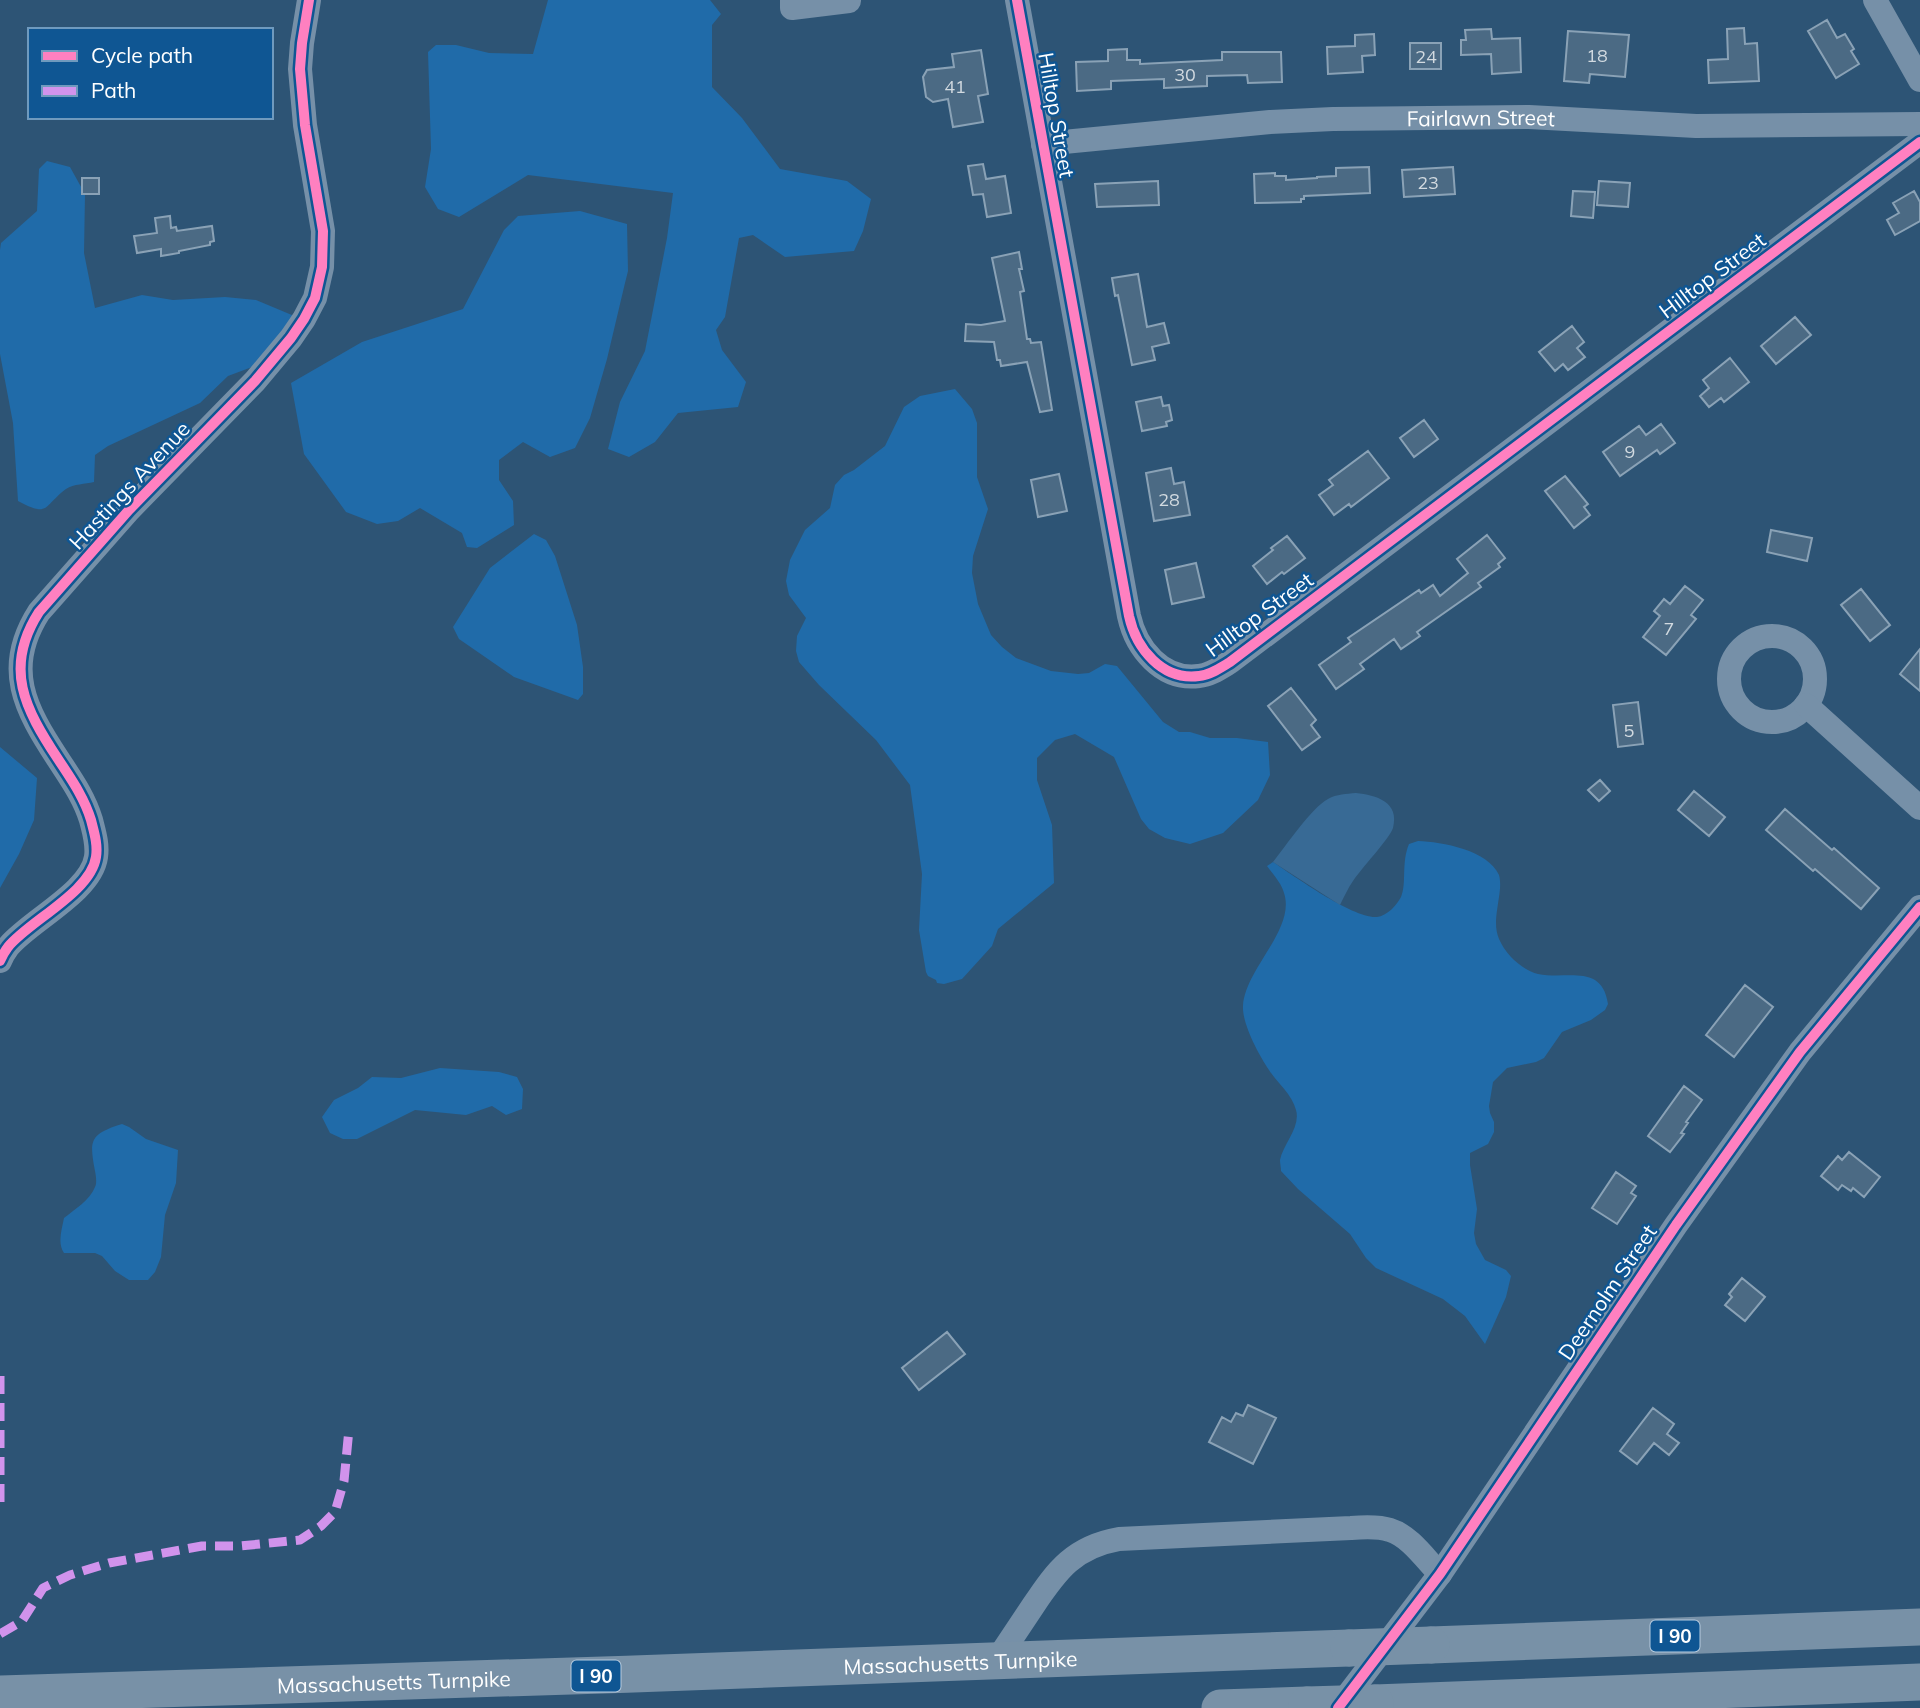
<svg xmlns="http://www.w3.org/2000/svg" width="1920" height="1708" viewBox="0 0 1920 1708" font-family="Mulish,sans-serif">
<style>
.green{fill:#206ba9}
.water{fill:#386a95}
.building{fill:#4b6a84;stroke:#8aa2b6;stroke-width:2}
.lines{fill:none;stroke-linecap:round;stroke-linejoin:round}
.minor{stroke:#7690a8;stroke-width:24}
.highway{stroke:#7891a7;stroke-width:37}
.highway-bridge{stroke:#7891a7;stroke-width:37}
.quiet{stroke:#d193ec;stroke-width:9;stroke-dasharray:18 9;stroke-linecap:butt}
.cycleway-casing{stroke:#0f5693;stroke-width:15}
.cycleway{stroke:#ff80c0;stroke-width:10}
.labels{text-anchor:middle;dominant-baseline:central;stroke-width:5;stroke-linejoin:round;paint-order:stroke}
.number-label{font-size:18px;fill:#d2dae0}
.shield{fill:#0f5693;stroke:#b7ccdf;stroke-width:2}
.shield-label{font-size:19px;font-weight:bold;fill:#fff}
.street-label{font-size:21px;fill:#fff;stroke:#0f5693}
</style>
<rect width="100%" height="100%" fill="#2d5475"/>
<path class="green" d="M548,0h162l11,14 -9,11v62l30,31 38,51 67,12 24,18 -8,32 -9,20 -69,6 -32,-22 -14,3 -14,79 -9,13 6,20 24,32 -8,25 -60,6 -23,29 -26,15 -21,-8 12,-47 25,-51 22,-113 6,-45 -145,-18 -69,42 -21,-8 -13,-22 6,-38 -3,-97 8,-7h20l33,8 44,1z
M47,161l23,6 15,27 -1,59 11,55 47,-13 31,5 52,-3 31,3 43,18 -31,43 -40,15 -28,27 -92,43 -13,9 -1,27c-9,2 -20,2 -28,7 -23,17 -16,29 -48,12l-5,-78 -13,-69v-104l1,-7 36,-32 2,-42z
M580,211l47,13 1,47 -3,12 -18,76 -17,59 -15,30 -25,9 -27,-15 -24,18v20l14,21 1,24 -37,23 -10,-1 -5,-14 -42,-25 -22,13 -21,3 -31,-12 -42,-58 -13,-71 71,-41 101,-33 41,-79 14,-14z
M955,389l17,20 5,14v54l11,32 -15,47 -1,17 6,31 13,31 11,12 14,11 35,13 27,3 11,-1 16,-9 12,2 46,56 16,10h11l20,6h27l31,4 2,33 -12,25 -35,33 -33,11 -25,-6 -16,-9 -8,-10 -27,-62 -39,-23 -20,6 -18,18v22l15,45 2,58 -56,46 -6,17 -30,33 -18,5 -7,-1 -1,-3 -8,-4 -2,-4 -7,-42 3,-56 -12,-89 -34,-45 -57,-55 -20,-23 -3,-11 1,-15 9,-18 -17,-23 -3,-14 4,-21 15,-30 25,-22 5,-23 9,-10 10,-5 31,-24 19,-39 16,-11z
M534,534l12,6 9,16 22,69 6,42v27l-5,6 -64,-23 -55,-38 -6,-12 37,-59z
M0,747l37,31 -3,42 -15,34 -19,34z
M1418,841c24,1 70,9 81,34 2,7 1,16 0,22 -4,27 -7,38 12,60 7,7 17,15 27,17 29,6 64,-11 70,30l-3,6 -14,10 -29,12 -18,26 -8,4 -29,6 -14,14 -4,24 1,7 4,9v10l-6,12 -18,9v12l7,44 -3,24 2,11 9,16 21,10 5,6 -5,21 -21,47 -20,-28 -22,-17 -67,-31 -10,-10 -16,-24 -52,-45 -17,-18c0,-4 -1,-7 -1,-11 3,-16 21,-33 16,-50 -4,-16 -19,-27 -27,-40 -10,-15 -27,-46 -26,-64 2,-37 53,-77 41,-113 -2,-9 -11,-19 -17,-27l6,-4c21,14 81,57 104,55 10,-1 20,-12 24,-20 6,-14 0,-34 8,-53z
M440,1068l59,4 18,5 6,12 -1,20 -16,6 -14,-9 -26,9 -51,-5 -58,29h-14l-13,-6 -8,-16 12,-17 24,-12 14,-11 29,1z
M122,1124l7,3 17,12 32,11 -2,33 -11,32 -4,42 -6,15 -7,8h-19l-14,-9 -13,-15 -7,-3h-31c-7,-10 -2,-24 0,-35 10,-8 26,-18 31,-31 2,-4 1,-11 0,-16 -6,-31 -5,-37 27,-47z"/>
<path class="water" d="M1356,793c20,2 44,9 37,35 -3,10 -33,42 -40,53 -5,7 -9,16 -13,24l-67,-43c13,-16 38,-54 55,-63 9,-5 18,-5 28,-6z"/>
<path class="building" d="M1827,20l10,18 8,-4 9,15 -3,2 8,13 -23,14 -28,-47z
M1744,28l1,16 12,-1 2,38 -50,2 -1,-23 20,-1 -1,-30z
M1491,29l1,10 28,-1 1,34 -29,2 -1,-20 -30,1v-15h5l-1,-10z
M1568,31l61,4 -4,42 -35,-3 -1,9 -25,-2z
M1374,34l1,21 -13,1 1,16 -35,2 -1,-27 28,-1v-11z
M1410,43h31v26h-31z
M1127,49v11h13v4l82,-4v-8h59l1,30 -34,1 -1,-8 -40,1v10l-43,2v-9l-53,2v8l-34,2 -1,-29 32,-1v-11z
M981,50l7,44 -10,2 5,26 -30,5 -5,-28 -15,3 -7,-5 -3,-20 4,-7 27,-3 -2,-13z
M983,164l3,15 19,-3 6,37 -24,4 -4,-23 -10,1 -5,-29z
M1369,167l1,26 -66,3v3h-3v3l-46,1 -1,-29 21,-1v3h11v4l31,-2v-1l19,-1v-8z
M1453,167l2,27 -51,3 -2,-27z
M82,178h17v16h-17z
M1158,181l1,24 -62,2 -2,-23z
M1599,181l31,2 -2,24 -31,-2z
M1573,191l22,1 -2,26 -22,-2z
M1914,191l6,11v19l-25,14 -8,-15 12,-7 -6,-10z
M170,216l1,12 5,-1 1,4 35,-5 2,15 -4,1v3l-31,6v2l-18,3v-7l-24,4 -3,-17 23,-3 -2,-15z
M1019,252l3,17h-3l5,22 -4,1 7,47h3l1,4 10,-1 11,68 -12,2 -13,-50 -26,4 -1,-6h-3l-3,-18 -29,-1 1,-17 15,1 24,-4 -13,-63z
M1138,274l9,53 17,-4 5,20 -17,4 3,13 -23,5 -14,-70 -3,1 -3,-18z
M1795,317l16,18 -35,29 -15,-18z
M1572,326l12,16 -7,6 8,9 -17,13 -5,-6 -8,7 -16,-19z
M1730,358l19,24 -25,20 -3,-4 -12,9 -9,-11 9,-8 -6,-8z
M1161,397l2,9 6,-1 3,15 -6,2 1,4 -25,5 -6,-29z
M1424,420l14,19 -24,18 -14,-19z
M1661,424l14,19 -15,11 -3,-4 -37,26 -17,-24 36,-26 7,9z
M1368,451l21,27 -38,29 -2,-3 -15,11 -15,-20 14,-10 -4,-5z
M1171,468l3,16 10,-2 6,33 -36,6 -8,-48z
M1059,474l8,37 -29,6 -7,-37z
M1565,476l23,28 -4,3 6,8 -16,13 -29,-37z
M1771,530l41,8 -5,23 -40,-9z
M1487,535l18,23 -7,6 2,3 -22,16 3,4 -64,45 3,4 -19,13 -7,-10 -34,25 4,5 -28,20 -17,-24 32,-23 -3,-4 71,-48 2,3 12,-8 7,11 28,-23 -11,-14z
M1287,536l18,22 -21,16 -2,-2 -15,12 -14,-18 20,-16 -2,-2z
M1196,563l8,34 -32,7 -7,-34z
M1685,586l18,14 -12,15 5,4 -30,36 -23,-18 17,-21 -6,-5 10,-12 6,5z
M1861,589l29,36 -20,16 -29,-36z
M1920,649v42l-20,-17z
M1291,688l25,32 -5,5 9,12 -18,13 -34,-44z
M1638,702l5,42 -25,3 -5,-42z
M1600,780l10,11 -11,10 -11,-11z
M1694,791l31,26 -16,19 -31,-26z
M1785,809l47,41 2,-2 45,40 -18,21 -46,-40 -2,2 -47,-41z
M1745,985l28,22 -39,50 -28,-22z
M1684,1086l18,14 -16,22 2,1 -7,10 3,1 -14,18 -22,-16z
M1849,1152l31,25 -16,20 -11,-9 -2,3 -9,-6 -4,5 -17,-14 17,-20 4,4z
M1616,1172l20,14 -5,7 5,3 -19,28 -25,-16z
M1742,1278l23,19 -20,24 -20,-16 7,-8 -3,-3z
M947,1332l18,22 -46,36 -17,-22z
M1248,1405l28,13 -23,46 -44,-22 13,-25 9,5 5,-9 7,3z
M1653,1408l21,16 -7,10 12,9 -10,12 -15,-12 -17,21 -17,-13z"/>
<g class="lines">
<g class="minor">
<path d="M792,0v8l57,-7v-1"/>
<path d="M1017,0l112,616c7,32 33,65 70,60 11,-1 21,-8 31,-14l690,-520"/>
<path d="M1875,0l45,80"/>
<path id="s1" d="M1043,144l227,-22 63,-3 196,-2 167,9 224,-2"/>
<circle cx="1772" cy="679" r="43"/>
<path d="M1806,705l114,103"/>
<path d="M0,961c2,-5 5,-10 8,-14 21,-26 83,-55 88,-90 2,-13 -2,-25 -5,-37 -7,-23 -20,-41 -33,-61 -33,-50 -55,-91 -19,-147l90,-102 126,-129 36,-43 13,-19 11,-21 7,-31 1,-36 -18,-106 -5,-56 2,-26 7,-43"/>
<path d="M997,1660c12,-18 24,-36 36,-54 24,-36 41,-59 86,-67l232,-11c12,-1 27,-2 39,2 20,6 36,30 50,44"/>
<path d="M1338,1708l102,-134 236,-349 124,-173 120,-145"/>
</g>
<g class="highway">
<path d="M1431,1645l489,-18"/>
<path id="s2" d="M0,1694c450,-13 899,-29 1349,-46"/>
<path d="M1375,1703l545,-21"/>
<path d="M1220,1708l87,-3"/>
</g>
<path class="highway-bridge" d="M1349,1648l82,-3
M1307,1705l68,-2"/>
<path class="quiet" d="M0,1376v126
M0,1634l22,-13 21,-33 27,-13 39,-12 93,-17h38l60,-6 21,-14 14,-14 9,-31 5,-52"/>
<defs>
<path id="cycleway" d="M1017,0l112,616c7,32 33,65 70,60 11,-1 21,-8 31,-14l690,-520
M0,961c2,-5 5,-10 8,-14 21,-26 83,-55 88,-90 2,-13 -2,-25 -5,-37 -7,-23 -20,-41 -33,-61 -33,-50 -55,-91 -19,-147l90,-102 126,-129 36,-43 13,-19 11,-21 7,-31 1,-36 -18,-106 -5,-56 2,-26 7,-43
M1338,1708l102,-134 236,-349 124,-173 120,-145"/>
</defs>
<use href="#cycleway" class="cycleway-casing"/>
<use href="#cycleway" class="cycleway"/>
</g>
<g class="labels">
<g class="number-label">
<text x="1597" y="55">18</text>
<text x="1426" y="56">24</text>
<text x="1185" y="74">30</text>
<text x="955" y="86">41</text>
<text x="1428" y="182">23</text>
<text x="1630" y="451">9</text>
<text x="1169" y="499">28</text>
<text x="1669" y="628">7</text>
<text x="1629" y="730">5</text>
</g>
<g class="shield">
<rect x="1650.5" y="1620.5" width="49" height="31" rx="5"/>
<rect x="571.5" y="1660.5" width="49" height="31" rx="5"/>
</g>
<g class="shield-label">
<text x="1675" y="1636">I 90</text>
<text x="596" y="1676">I 90</text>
</g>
<g class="street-label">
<text transform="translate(1057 115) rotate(80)">Hilltop Street</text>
<text stroke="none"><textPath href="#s1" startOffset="439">Fairlawn Street</textPath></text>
<text transform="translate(1712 275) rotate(-37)">Hilltop Street</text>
<text transform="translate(129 485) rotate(-47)">Hastings Avenue</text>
<text transform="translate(1259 614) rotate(-36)">Hilltop Street</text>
<text transform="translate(1607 1292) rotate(-56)">Deernolm Street</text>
<text stroke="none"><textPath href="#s2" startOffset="961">Massachusetts Turnpike</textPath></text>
<text stroke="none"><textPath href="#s2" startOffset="394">Massachusetts Turnpike</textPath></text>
</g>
</g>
<rect x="28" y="28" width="245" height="91" fill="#0f5693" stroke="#6f9abe" stroke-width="2"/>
<rect x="42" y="51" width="35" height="10" fill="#ff80c0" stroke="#6f9abe" stroke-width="2"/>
<text x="91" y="63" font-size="21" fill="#ffffff">Cycle path</text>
<rect x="42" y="86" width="35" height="10" fill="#d193ec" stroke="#6f9abe" stroke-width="2"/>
<text x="91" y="98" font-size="21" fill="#ffffff">Path</text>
</svg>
